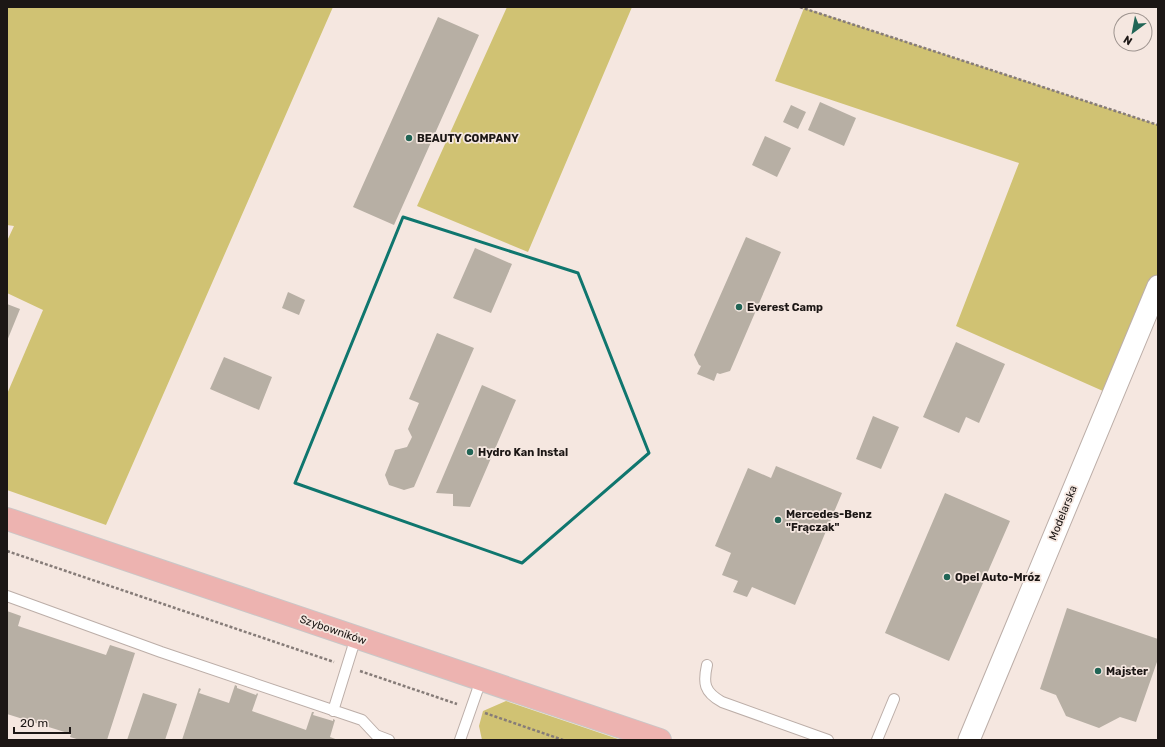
<svg xmlns="http://www.w3.org/2000/svg" width="1165" height="747" viewBox="0 0 1165 747" font-family="Rubik,sans-serif">
<style>
.green{fill:#d0c273}
.building{fill:#b7afa4}
.lines{fill:none;stroke-linecap:round;stroke-linejoin:round}
.service-casing{stroke:#bcaea8;stroke-width:12}
.minor-casing{stroke:#bcaea8;stroke-width:23}
.primary-casing{stroke:#c9c7c7;stroke-width:24}
.path{stroke:#867c78;stroke-width:2.5;stroke-dasharray:3 2;stroke-linecap:butt}
.service{stroke:#fff;stroke-width:10}
.minor{stroke:#fff;stroke-width:21}
.primary{stroke:#edb3b0;stroke-width:22}
.marked{fill:none;stroke:#0f766e;stroke-width:3;stroke-linejoin:round}
.poi-dot{fill:#216556;stroke:#f5e7e0;stroke-width:1.5}
.labels{text-anchor:middle;dominant-baseline:central;stroke-width:3.5;stroke-linejoin:round;paint-order:stroke}
.poi-label{font-size:11px;font-weight:bold;fill:#1c1715;stroke:#f5e7e0;text-anchor:start}
.street-label{font-size:11px;fill:#1c1715;stroke:#f5e7e0}
</style>
<rect width="100%" height="100%" fill="#f5e7e0"/>
<path class="green" d="M7,7h326l-227,518 -99,-35v-96l36,-84 -36,-17v-52l7,-15 -7,-1z
M507,7h125l-104,245 -111,-46z
M804,8l354,117v161l-46,109 -156,-69 63,-163 -244,-82z
M506,701l115,39h-139l-3,-14 4,-15z"/>
<path class="building" d="M438,17l41,18 -85,190 -41,-18z
M820,102l36,16 -12,28 -36,-16z
M791,105l15,7 -8,17 -15,-7z
M765,136l26,12 -14,29 -25,-12z
M746,237l35,15 -51,119 -10,3 -3,-1 -3,8 -17,-7 4,-8 -2,-1 -5,-10z
M475,248l37,16 -21,49 -38,-15z
M288,292l17,8 -6,15 -17,-7z
M7,304l13,5 -13,32z
M437,333l37,15 -60,139 -10,3 -15,-5 -4,-10 10,-25 12,-3 5,-10 -4,-8 11,-26 -10,-4z
M956,342l49,22 -26,59 -13,-6 -7,16 -36,-16z
M224,357l48,20 -13,33 -49,-21z
M482,385l34,15 -46,107 -17,-1v-12l-17,-1z
M873,416l26,11 -18,42 -25,-10z
M776,466l66,27 -47,112 -43,-18 -5,10 -14,-5 5,-11 -16,-6 9,-22 -16,-7 33,-78 23,10z
M945,493l65,28 -61,140 -64,-28z
M1067,608l91,31v20l-22,63 -16,-5 -21,11 -33,-12 -10,-21 -16,-6z
M7,611l14,5 -3,10 88,29 4,-10 25,8 -28,87h-27l-10,-3 1,-3 -64,-20z
M235,685l2,1v2l19,7 1,-2 1,1 -6,17 54,19 6,-18h2l-1,3 20,6v-2l2,1 -5,17 8,3h-156l17,-52 2,1 -2,4 30,10z
M143,693l34,11 -12,36h-38z"/>
<g class="lines">
<defs>
<path id="service" d="M7,596l154,56 201,68 14,15 13,5
M707,665c-4,18 -3,27 15,37l106,38
M333,711l23,-74
M460,740l21,-60
M877,740l17,-41"/>
<path id="minor" d="M969,740l189,-454"/>
<path id="primary" d="M7,519l653,221"/>
</defs>
<use href="#service" class="service-casing"/>
<use href="#minor" class="minor-casing"/>
<use href="#primary" class="primary-casing"/>
<path class="path" d="M800,7l358,118
M7,551l327,111
M360,671l97,33
M485,713l78,27"/>
<use href="#service" class="service"/>
<use href="#minor" class="minor"/>
<use href="#primary" class="primary"/>
</g>
<path class="marked" d="M403,217l175,56 71,180 -127,110 -227,-80z"/>
<g class="poi-dot">
<circle cx="409" cy="138" r="4"/>
<circle cx="739" cy="307" r="4"/>
<circle cx="470" cy="452" r="4"/>
<circle cx="778" cy="520" r="4"/>
<circle cx="947" cy="577" r="4"/>
<circle cx="1098" cy="671" r="4"/>
</g>
<g class="labels">
<g class="poi-label">
<text x="417" y="138">BEAUTY COMPANY</text>
<text x="747" y="307">Everest Camp</text>
<text x="478" y="452">Hydro Kan Instal</text>
<text x="786" y="514">Mercedes-Benz<tspan x="786" dy="13">"Frączak"</tspan></text>
<text x="955" y="577">Opel Auto-Mróz</text>
<text x="1106" y="671">Majster</text>
</g>
<g class="street-label">
<text transform="translate(1063 513) rotate(-68)">Modelarska</text>
<text transform="translate(333 630) rotate(19)">Szybowników</text>
</g>
</g>
<rect width="1165" height="747" fill="none" stroke="#1c1715" stroke-width="16"/>
<g transform="translate(1133 32) rotate(212)"><circle r="19" fill="#f5e7e0" stroke="#9e948f"/>
<path d="M0-3L7 15L0 10L-7 15Z" fill="#216556"/>
<text y="-6" font-size="11" font-weight="bold" text-anchor="middle" fill="#1c1715">N</text>
</g>
<path d="M14 727v6h56v-6" fill="none" stroke="#1c1715" stroke-width="2"/>
<text x="20" y="727" font-size="12" fill="#1c1715" stroke="#f5e7e0" stroke-width="3" paint-order="stroke">20 m</text>
</svg>
